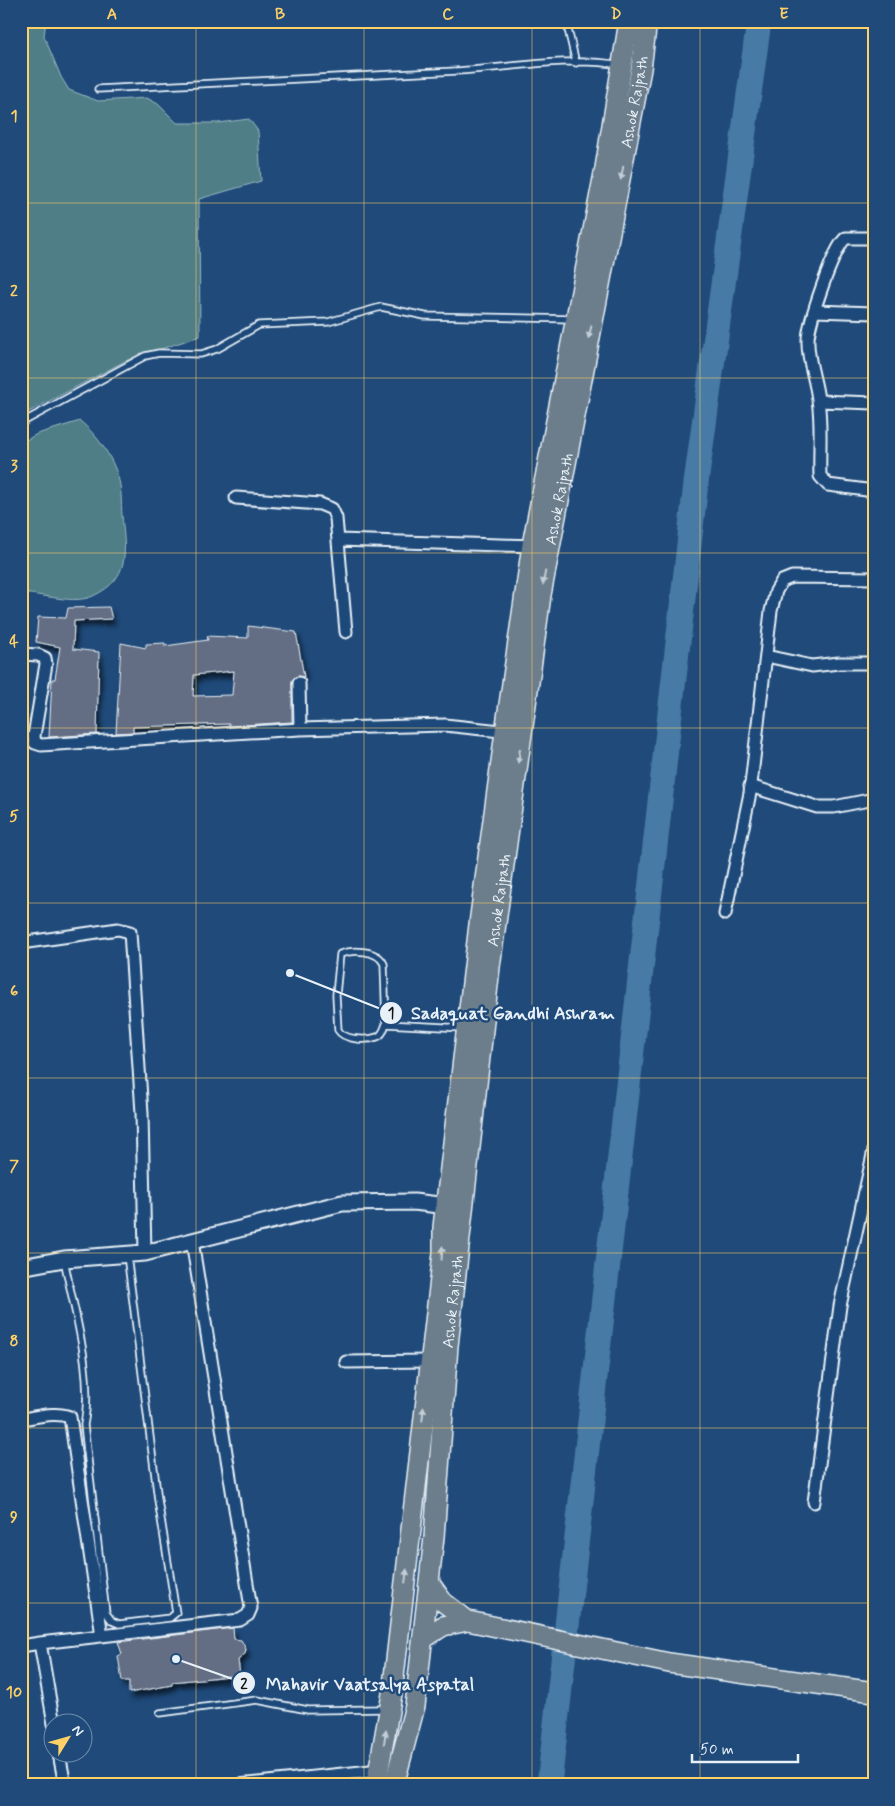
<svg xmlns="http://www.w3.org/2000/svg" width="895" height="1806" viewBox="0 0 895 1806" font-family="Mynerve,sans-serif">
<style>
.green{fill:#507e87;stroke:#9cb8c0}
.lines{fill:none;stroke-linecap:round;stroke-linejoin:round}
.river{stroke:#477aa4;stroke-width:25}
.building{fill:#646e84;stroke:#e8f1f8;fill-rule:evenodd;filter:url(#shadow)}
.service-casing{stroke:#e8f1f8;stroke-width:9}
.minor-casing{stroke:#e8f1f8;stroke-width:15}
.tertiary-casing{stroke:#e8f1f8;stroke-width:19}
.primary-casing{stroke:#e8f1f8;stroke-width:22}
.service{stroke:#1f4a7a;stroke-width:5.5}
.minor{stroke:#1f4a7a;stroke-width:11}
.tertiary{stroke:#1f4a7a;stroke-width:15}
.primary{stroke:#6c7d8b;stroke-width:19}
.oneway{fill:#c3ced7}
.grid{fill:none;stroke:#ffd166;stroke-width:1;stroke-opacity:0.55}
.labels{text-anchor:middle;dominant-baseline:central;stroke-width:5;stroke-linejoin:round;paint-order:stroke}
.street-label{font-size:16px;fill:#e8f1f8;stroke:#1f4a7a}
.leader{fill:none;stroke:#e8f1f8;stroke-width:2}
.callout-dot{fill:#e8f1f8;stroke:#1f4a7a;stroke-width:2}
.mark-label{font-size:15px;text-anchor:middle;font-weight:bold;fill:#111}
.callout-label{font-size:18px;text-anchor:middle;font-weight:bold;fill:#e8f1f8;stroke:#1f4a7a;stroke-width:5;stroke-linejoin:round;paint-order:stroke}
.neatline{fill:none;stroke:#ffd166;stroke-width:2}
.grid-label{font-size:16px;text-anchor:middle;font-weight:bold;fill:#ffd166}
</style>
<defs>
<filter id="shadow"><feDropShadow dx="3" dy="5.5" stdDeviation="2.5" flood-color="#0009"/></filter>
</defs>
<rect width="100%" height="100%" fill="#1f4a7a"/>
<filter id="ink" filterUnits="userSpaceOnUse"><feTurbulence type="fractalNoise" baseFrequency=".02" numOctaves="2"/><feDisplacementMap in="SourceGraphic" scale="10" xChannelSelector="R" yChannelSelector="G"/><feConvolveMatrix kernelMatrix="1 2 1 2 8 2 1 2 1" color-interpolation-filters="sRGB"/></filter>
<g filter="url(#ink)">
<path class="green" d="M21,21h25l-2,15 17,41 8,13 29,11 49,-3 11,6 19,19h41l31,-4 9,12 3,50 -62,18 1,137 -75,25 -104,55z
M80,421c17,14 32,35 38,56 4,12 3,26 4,38 3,35 10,63 -29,81 -18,9 -52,-2 -72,-3v-150l16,-9z"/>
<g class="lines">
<path class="river" d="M549,1785l147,-1302 63,-462"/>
</g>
<path class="building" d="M109,607l3,12 -38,2 -1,28 26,3 -2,82 -48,3 3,-58h3l5,-32 -24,-5 2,-25 28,1 2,-10z
M248,626l48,6 8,45 -6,-1 -6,4v42l-63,4v-2l-96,3v5l-17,1 5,-90 25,5v-4l19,-1v3l43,-6 -1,-4 41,2zM234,671l-2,24 -39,1 1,-21z
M233,1628l1,11 7,1 5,9 -1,5 -7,6 2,15 -68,7v3l-43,8v-12h-7l-4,-25 4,-2 -4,-12z"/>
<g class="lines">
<defs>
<path id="service" d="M566,21l10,42
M98,89c120,-6 240,-12 359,-18 53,-3 110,-15 163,-6
M21,423l124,-67 14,-3 42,1 16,-5 42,-24 69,-3 53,-15 44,9 148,3
M386,1024l-2,-60c-6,-14 -31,-15 -44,-10l-4,41 2,35c6,10 28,11 39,7 6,-2 7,-8 9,-13l77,4
M64,1259c10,53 30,114 20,166l22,188 6,8 7,3 51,-6 6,-5 -18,-113 -31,-245
M160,1713l97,-13 51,10 78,-1"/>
<path id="minor" d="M874,238h-28c-12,8 -38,85 -38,102 -1,20 8,40 10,60 4,25 1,52 2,76l8,9 46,6
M815,311l59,2
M819,401l55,2
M236,498l84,6 12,5 4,9 10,114
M338,540l198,6
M21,654l17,1 7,3 1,6 -12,72 1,7 6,2 259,-16 145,-4 65,7
M766,656l46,10 27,-3h35
M299,683l1,46
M750,786l67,21h17l40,-8
M725,914l25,-121 21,-182 5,-20 6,-10 10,-4 82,1
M21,943l97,-14 12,3 12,181 3,140
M346,1362l83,-1
M21,1419c16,-2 34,-8 49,-2l32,219
M814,1502l26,-196 34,-156
M40,1643l200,-23 8,-5 3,-7 -59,-367
M21,1646l19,-3 14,81
M59,1754l6,31
M238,1785l142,-15"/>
<path id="tertiary" d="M21,1267l43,-8 81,-6 197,-50 72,-1 41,5"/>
<g id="primary">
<path d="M429,1582l14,20 25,19"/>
<path d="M423,1639l20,-13 25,-5 201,42 205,29"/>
<path d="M376,1785l16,-91 51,-441v-26l37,-311 25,-184 27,-187 73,-377 24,-147"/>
<path id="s1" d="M394,1785l21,-79 19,-169 14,-191 42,-379 51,-372 100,-526 6,-48"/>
</g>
</defs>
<use href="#service" class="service-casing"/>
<use href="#minor" class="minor-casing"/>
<use href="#tertiary" class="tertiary-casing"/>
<use href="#primary" class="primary-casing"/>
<use href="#service" class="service"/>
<use href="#minor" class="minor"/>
<use href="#tertiary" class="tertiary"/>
<use href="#primary" class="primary"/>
</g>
<defs><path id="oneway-solid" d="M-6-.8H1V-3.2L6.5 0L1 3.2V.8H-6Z" transform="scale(1.25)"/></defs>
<g class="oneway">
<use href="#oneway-solid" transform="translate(622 173) rotate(101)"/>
<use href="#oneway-solid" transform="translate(590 332) rotate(103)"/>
<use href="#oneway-solid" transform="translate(544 578) rotate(101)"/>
<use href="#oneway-solid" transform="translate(519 756) rotate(98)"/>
<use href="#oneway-solid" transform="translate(442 1253) rotate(-86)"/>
<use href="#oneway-solid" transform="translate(423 1414) rotate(-84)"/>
<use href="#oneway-solid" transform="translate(406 1576) rotate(-83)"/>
<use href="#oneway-solid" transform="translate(385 1737) rotate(-81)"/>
</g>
</g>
<path class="grid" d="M196,21v1764M364,21v1764M532,21v1764M700,21v1764M21,203h853M21,378h853M21,553h853M21,728h853M21,903h853M21,1078h853M21,1253h853M21,1428h853M21,1603h853"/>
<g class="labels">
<g class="street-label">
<text stroke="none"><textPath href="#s1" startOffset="1702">Ashok Rajpath</textPath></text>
<text stroke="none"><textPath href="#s1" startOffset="1298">Ashok Rajpath</textPath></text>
<text stroke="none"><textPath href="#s1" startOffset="892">Ashok Rajpath</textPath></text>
<text stroke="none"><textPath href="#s1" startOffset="488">Ashok Rajpath</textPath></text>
</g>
</g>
<path class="leader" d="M290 973L391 1013M176 1659L244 1683"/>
<g class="callout-dot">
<circle cx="290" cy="973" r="5"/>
<circle cx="176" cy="1659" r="5"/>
<circle cx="391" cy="1013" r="12"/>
<circle cx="244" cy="1683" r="12"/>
</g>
<g class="mark-label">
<text x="391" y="1018">1</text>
<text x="244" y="1689">2</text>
</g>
<g class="callout-label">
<text x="513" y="1019">Sadaquat Gandhi Ashram</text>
<text x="370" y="1690">Mahavir Vaatsalya Aspatal</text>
</g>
<rect width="895" height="1806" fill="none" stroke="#1f4a7a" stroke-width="55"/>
<g transform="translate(68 1738) rotate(53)"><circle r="24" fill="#1f4a7a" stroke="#6f8dac"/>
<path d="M0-4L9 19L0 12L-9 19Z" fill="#ffd166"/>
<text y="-8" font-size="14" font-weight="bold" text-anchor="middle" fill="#e8f1f8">N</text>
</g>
<path d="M692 1754v8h106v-8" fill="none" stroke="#e8f1f8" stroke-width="2.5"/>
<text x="700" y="1754" font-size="15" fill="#e8f1f8" stroke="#1f4a7a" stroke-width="4" paint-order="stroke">50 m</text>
<rect x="28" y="28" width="840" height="1750" class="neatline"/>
<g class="grid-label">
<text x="112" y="19">A</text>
<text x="280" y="19">B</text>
<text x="448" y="19">C</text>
<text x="616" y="19">D</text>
<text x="784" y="19">E</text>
<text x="14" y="121">1</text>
<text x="14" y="296">2</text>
<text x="14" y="471">3</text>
<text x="14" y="646">4</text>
<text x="14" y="821">5</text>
<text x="14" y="996">6</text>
<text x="14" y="1171">7</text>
<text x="14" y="1346">8</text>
<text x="14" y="1522">9</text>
<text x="14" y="1697">10</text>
</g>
</svg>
